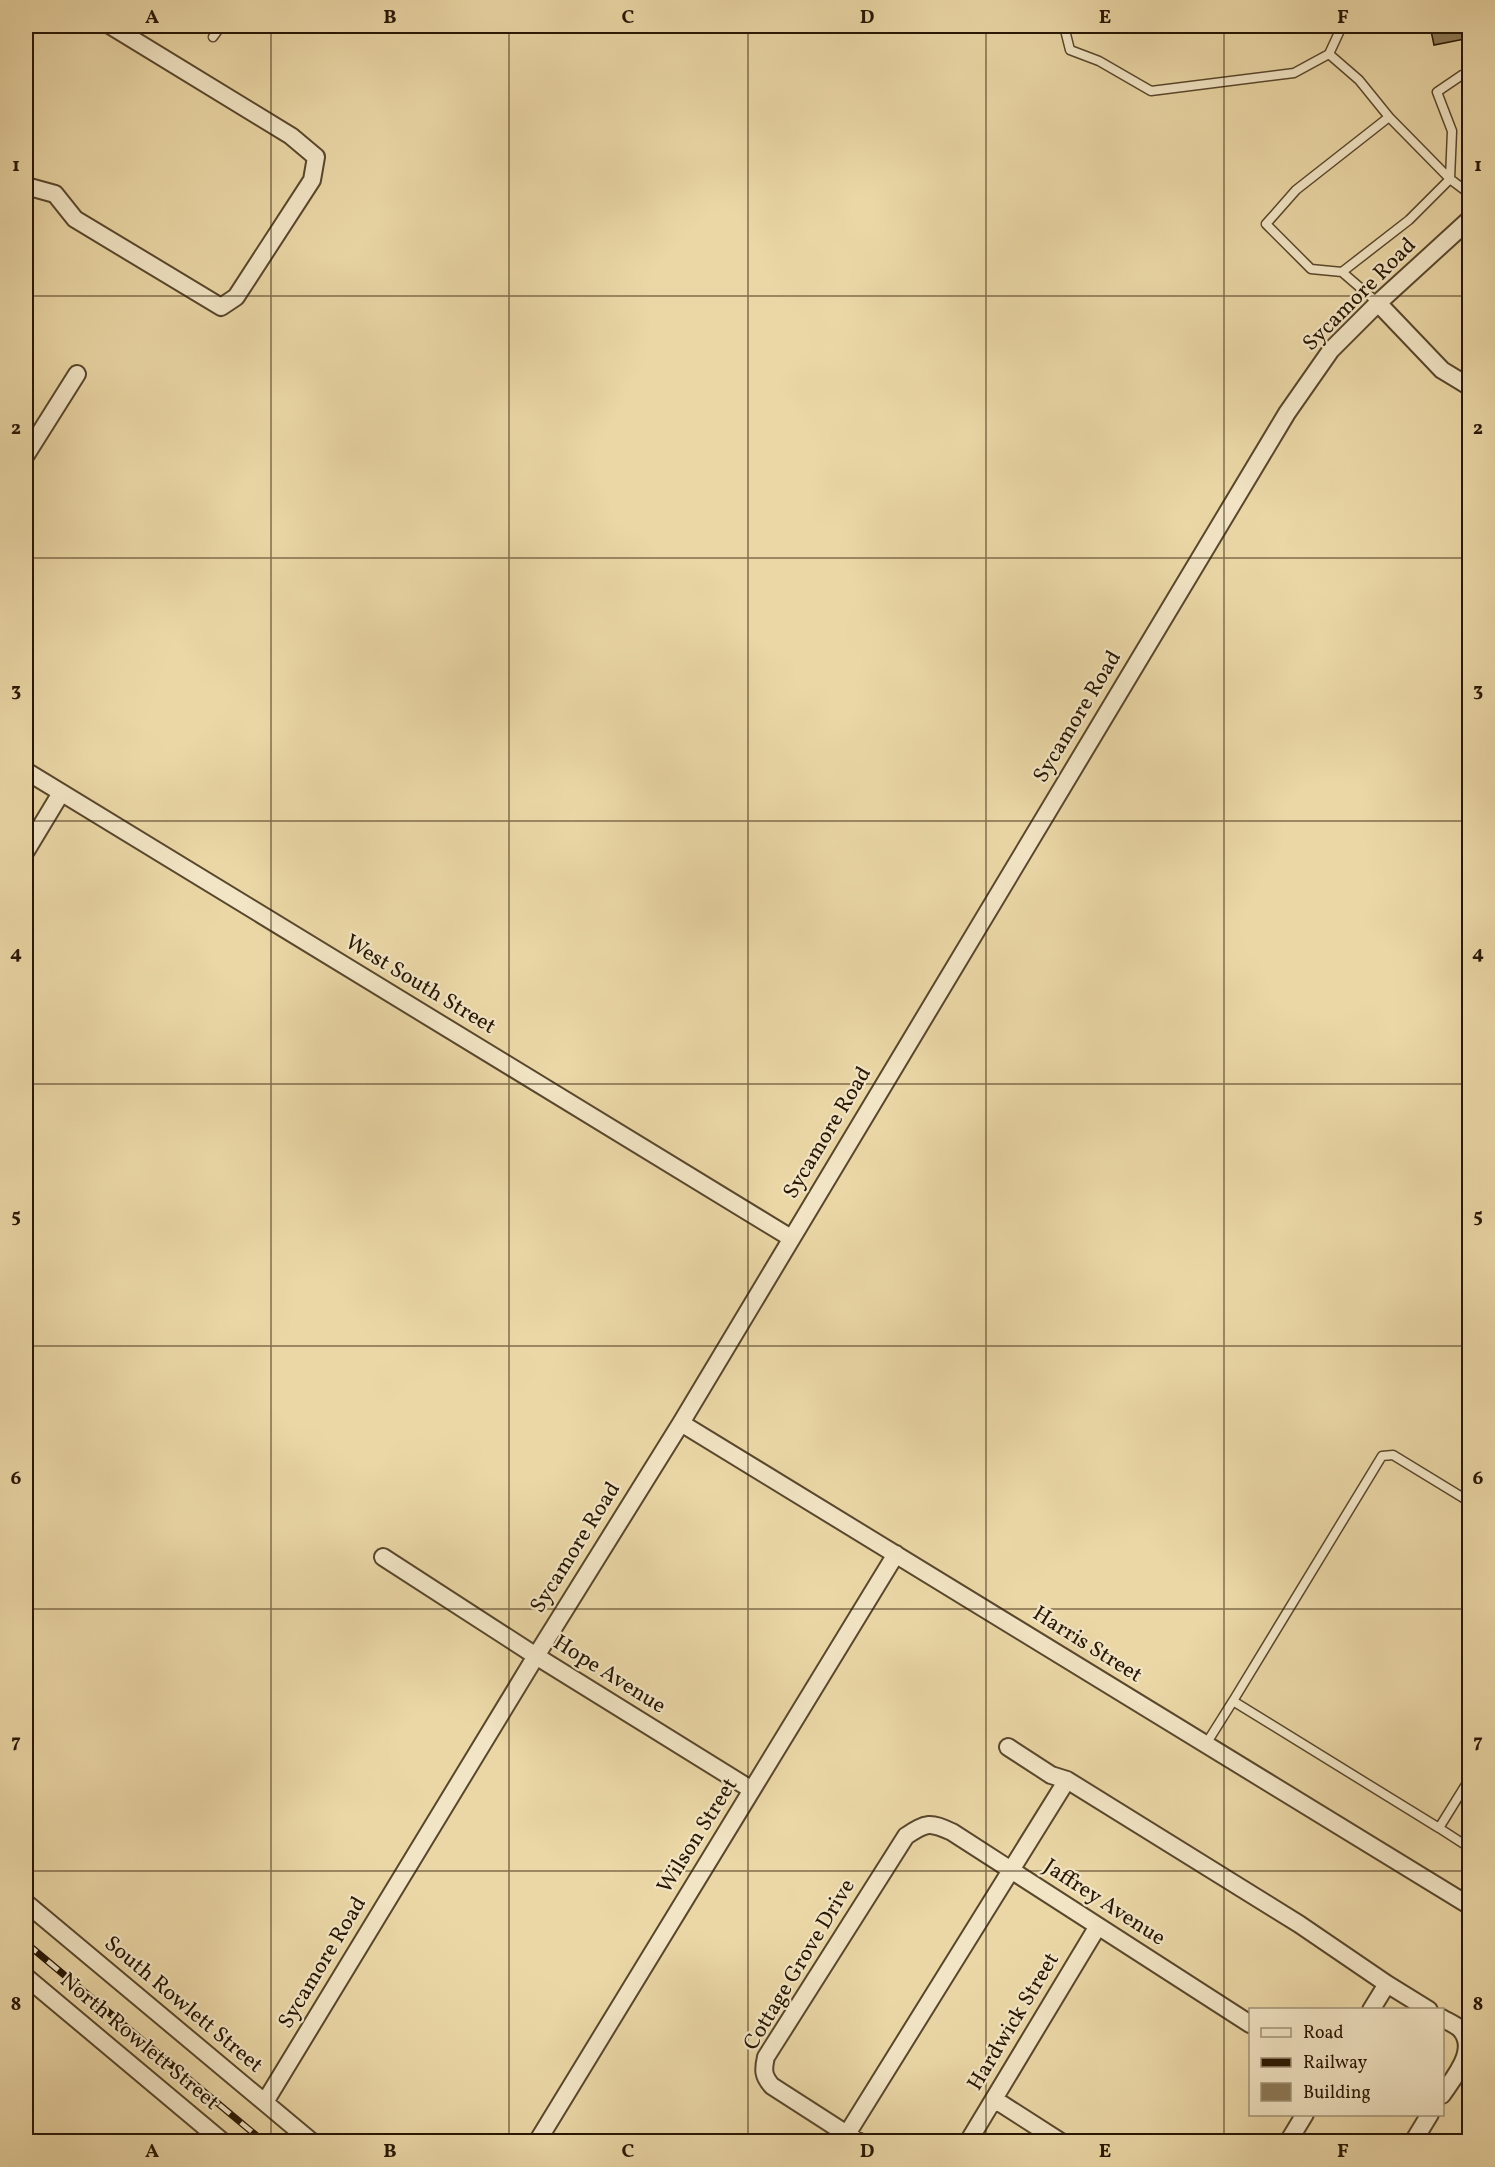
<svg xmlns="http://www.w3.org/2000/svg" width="1495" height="2167" viewBox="0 0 1495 2167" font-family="Vollkorn,serif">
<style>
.building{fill:#8d7b58;stroke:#281703;stroke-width:1.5}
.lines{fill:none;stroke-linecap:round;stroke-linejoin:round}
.service-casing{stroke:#59472c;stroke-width:11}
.minor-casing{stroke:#59472c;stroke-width:20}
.service{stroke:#f2e5c5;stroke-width:8}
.minor{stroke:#f2e5c5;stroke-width:16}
.rail-casing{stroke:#281703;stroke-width:7}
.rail{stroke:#f2e5c5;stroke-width:4.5;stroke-dasharray:14;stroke-linecap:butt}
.grid{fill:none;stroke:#281703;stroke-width:1.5;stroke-opacity:0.55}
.labels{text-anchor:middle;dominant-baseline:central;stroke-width:4.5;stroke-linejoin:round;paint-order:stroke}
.street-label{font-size:22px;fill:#281703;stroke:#f2e5c5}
.neatline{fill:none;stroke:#281703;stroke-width:2}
.grid-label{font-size:20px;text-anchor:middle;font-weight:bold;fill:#281703}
</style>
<rect width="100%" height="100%" fill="#ebd7a6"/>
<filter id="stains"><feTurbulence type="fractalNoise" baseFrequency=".00333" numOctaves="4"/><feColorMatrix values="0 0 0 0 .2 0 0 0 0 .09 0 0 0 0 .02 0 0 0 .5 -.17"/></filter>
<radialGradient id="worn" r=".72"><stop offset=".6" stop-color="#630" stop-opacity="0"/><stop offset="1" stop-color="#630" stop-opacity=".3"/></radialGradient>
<path class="building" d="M1430,26h40v12l-36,7z"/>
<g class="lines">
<defs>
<path id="service" d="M1064,26l6,24 29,11 52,30 143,-18 35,-19 13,-28
M213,37l8,-11
M1329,54l30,26 30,37 61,62
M1450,179l2,-48 -15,-39 25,-17 8,-2
M1342,272l67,-52 41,-41 20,15
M1378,303l-36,-31 -31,-3 -45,-45 30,-34 93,-73
M1470,1502l-77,-47 -11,1 -149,245 206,127 31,-50
M1206,1744l27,-43
M1439,1828l31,20"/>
<path id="minor" d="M26,186l29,8 20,25 146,88 15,-10 76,-117 4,-23 -25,-21 -180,-110
M1378,303l64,67 28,17
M26,455l51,-81
M26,771l765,467
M26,851l35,-58
M681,1423l789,483
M383,1557l153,99 216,134
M1008,1747l43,28 16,5 232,144 88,60 42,26
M26,1903l286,239
M26,1977l197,165
M1371,2010l16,-26
M1442,2018c5,3 12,6 17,10 21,20 -5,49 -17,67
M994,2099l67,43
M265,2102l271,-446 145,-233 606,-1010 44,-63 47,-47 92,-84
M847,2134l220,-354
M537,2142l359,-588
M859,2142l-87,-56c-9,-10 -9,-16 -6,-29l140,-221c21,-14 24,-14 46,-4l298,192
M968,2142l130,-216
M1288,2142l17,-28
M1413,2142l17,-28"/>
</defs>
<use href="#service" class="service-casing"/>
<use href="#minor" class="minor-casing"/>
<use href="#service" class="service"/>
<use href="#minor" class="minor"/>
<defs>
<path id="rail" d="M26,1943l238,199"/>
</defs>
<use href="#rail" class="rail-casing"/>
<use href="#rail" class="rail"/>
</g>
<path class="grid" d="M271,26v2116M509,26v2116M748,26v2116M986,26v2116M1224,26v2116M26,296h1444M26,558h1444M26,821h1444M26,1084h1444M26,1346h1444M26,1609h1444M26,1871h1444"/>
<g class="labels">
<g class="street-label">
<text transform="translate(1360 295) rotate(-45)">Sycamore Road</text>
<text transform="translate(1078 717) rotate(-59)">Sycamore Road</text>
<text transform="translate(420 985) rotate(31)">West South Street</text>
<text transform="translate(828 1133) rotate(-59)">Sycamore Road</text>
<text transform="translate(576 1548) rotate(-58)">Sycamore Road</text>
<text transform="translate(1087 1645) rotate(32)">Harris Street</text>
<text transform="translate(609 1675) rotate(32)">Hope Avenue</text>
<text transform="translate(698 1836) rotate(-58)">Wilson Street</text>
<text transform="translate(1104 1903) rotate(33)">Jaffrey Avenue</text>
<text transform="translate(323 1963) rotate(-59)">Sycamore Road</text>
<text transform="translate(800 1965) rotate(-59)">Cottage Grove Drive</text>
<text transform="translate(183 2005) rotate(40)">South Rowlett Street</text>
<text transform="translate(1014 2022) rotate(-59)">Hardwick Street</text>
<text transform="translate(139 2042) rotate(40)">North Rowlett Street</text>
</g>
</g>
<rect width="1495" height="2167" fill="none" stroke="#ebd7a6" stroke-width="66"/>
<rect x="1249" y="2008" width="195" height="108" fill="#f2e5c5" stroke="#a19377" stroke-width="1.5"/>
<rect x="1261" y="2028" width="30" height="9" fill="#f2e5c5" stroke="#a19377" stroke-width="1.5"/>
<text x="1303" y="2038" font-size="18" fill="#281703">Road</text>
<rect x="1261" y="2058" width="30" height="9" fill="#281703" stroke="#a19377" stroke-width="1.5"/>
<text x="1303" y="2068" font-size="18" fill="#281703">Railway</text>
<rect x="1261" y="2083" width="30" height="18" fill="#8d7b58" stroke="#a19377" stroke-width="1.5"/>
<text x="1303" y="2098" font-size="18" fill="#281703">Building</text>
<rect x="33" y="33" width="1429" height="2101" class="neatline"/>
<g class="grid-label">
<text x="152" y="23">A</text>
<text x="390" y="23">B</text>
<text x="628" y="23">C</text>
<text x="867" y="23">D</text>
<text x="1105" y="23">E</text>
<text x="1343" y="23">F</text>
<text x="16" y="171">1</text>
<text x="1478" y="171">1</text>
<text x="16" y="434">2</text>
<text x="1478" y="434">2</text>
<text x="16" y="696">3</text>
<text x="1478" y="696">3</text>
<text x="16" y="959">4</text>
<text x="1478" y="959">4</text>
<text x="16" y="1222">5</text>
<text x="1478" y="1222">5</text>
<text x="16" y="1484">6</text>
<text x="1478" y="1484">6</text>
<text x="16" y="1747">7</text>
<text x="1478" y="1747">7</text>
<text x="16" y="2010">8</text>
<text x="1478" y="2010">8</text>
<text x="152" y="2157">A</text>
<text x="390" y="2157">B</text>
<text x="628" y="2157">C</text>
<text x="867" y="2157">D</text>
<text x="1105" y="2157">E</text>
<text x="1343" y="2157">F</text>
</g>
<rect width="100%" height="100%" filter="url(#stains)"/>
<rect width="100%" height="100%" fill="url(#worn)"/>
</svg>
